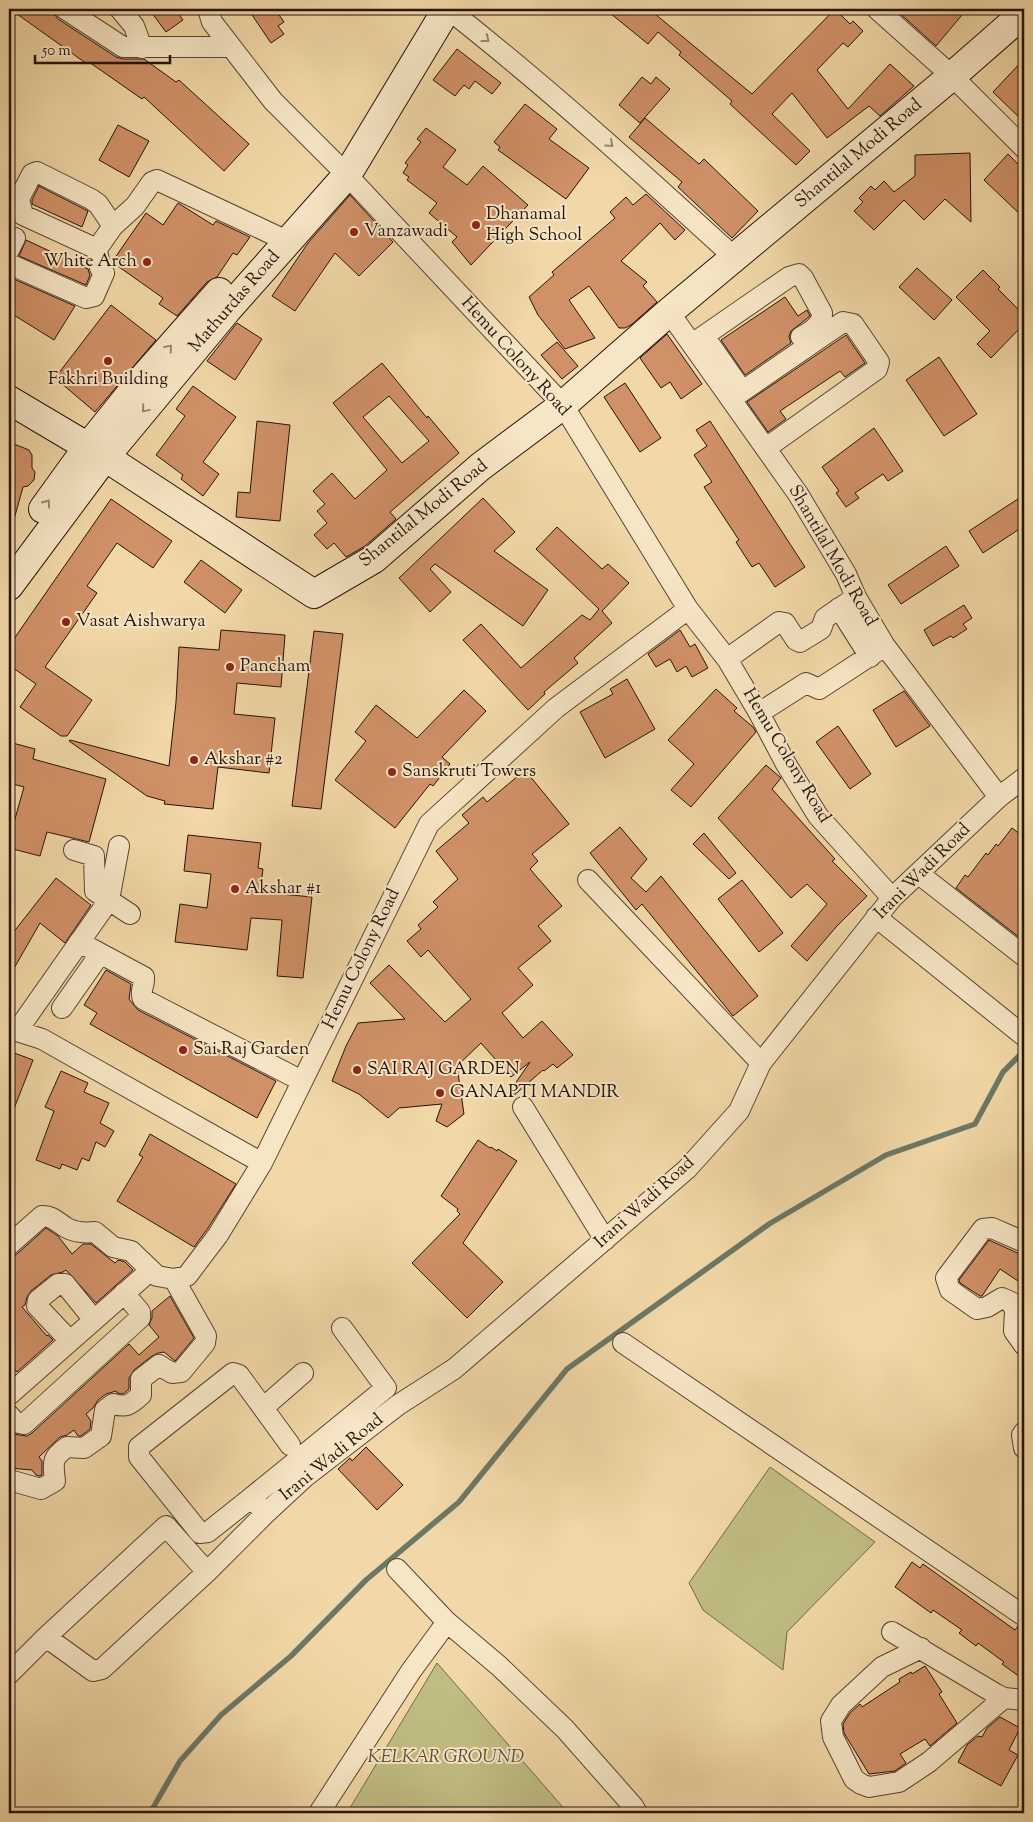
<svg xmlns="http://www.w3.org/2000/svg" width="1033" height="1822" viewBox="0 0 1033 1822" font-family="'Sorts Mill Goudy',serif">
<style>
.green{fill:#c0bd84;stroke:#726848}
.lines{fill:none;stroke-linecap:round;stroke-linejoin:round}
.stream{stroke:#6c7866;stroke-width:5.5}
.building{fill:#d19168;stroke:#25130b;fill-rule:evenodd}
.street-casing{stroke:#584432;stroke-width:22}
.secondary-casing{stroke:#25130b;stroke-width:30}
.street{stroke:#f7e6c6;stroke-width:20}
.secondary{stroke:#f7e6c6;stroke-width:28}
.oneway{stroke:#988772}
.poi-dot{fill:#8f2418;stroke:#f7e6c6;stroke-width:2}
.labels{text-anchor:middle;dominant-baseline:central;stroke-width:4;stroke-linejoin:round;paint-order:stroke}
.street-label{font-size:18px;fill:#25130b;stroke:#f7e6c6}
.poi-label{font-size:18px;fill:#25130b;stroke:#f7e6c6;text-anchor:start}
.park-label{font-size:18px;font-style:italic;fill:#5b4e35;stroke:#f7e6c6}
</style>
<rect width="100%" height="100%" fill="#f2d8a8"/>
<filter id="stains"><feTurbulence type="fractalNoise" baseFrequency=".004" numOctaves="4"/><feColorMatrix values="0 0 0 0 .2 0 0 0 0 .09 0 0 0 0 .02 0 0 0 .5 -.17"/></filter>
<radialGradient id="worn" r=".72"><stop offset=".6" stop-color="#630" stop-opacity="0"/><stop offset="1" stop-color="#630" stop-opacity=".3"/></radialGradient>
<path class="green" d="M770,1467l105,75 -88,90 -4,38 -80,-60 -14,-27z
M437,1663l131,150h-221z"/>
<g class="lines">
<path class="stream" d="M150,1813l30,-52 41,-46 70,-59 75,-76 93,-78 108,-133 202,-145 117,-69 89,-31 28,-52 21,-21"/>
</g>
<path class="building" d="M10,9h43l2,6 3,4 58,38 7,2h21l32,23 3,-2 70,64 -25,27 -80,-74 -2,2 -53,-37 -2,2z
M149,9h26l8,11 -17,12z
M248,9h27l9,13 -6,4 6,8 -13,9z
M605,9h44l103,85 83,-85 15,15 3,-3 10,10 -15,16 -5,-4 -26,27 31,39 42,-45 24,22 -34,30 -11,-10 -42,32 -35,-45 -20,21 38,37 -14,14 -66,-61 2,-3 -53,-46 2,-3 -23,-20 -10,12z
M895,9h72l-31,37z
M457,49l44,34 -9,11 -17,-13 -6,8 -5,-4 -9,11 -22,-16z
M1024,59v63l-31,-30z
M642,77l9,7 5,-7 14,12 -30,34 -21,-18z
M525,104l32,25 -8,10 40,29 -23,31 -68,-49 2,-3 -6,-5z
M645,118l54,46 5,-5 54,52 -26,27 -54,-51 4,-5 -53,-45z
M118,125l31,16 -20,36 -30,-17z
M426,128l30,22 -13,17 24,18 16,-19 45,39 -57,60 -19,-23 5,-5 -28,-24 8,-10 -30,-23 2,-3 -6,-4 5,-8 -3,-2 16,-21 -4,-3z
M970,153l1,69 -26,-23 -21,21 -20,-20 -30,30 -20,-19 9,-9 -4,-4 12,-12 4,4 9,-9 10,11 21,-16v-21z
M1008,154l16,16v48l-40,-38z
M39,186l49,25 -6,16 -50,-23v-4z
M646,194l39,36 -10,10 -15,-17 -39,38 26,21 -4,4 14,16 -26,23 -6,3h-6l-30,-42 -20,14 26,38 -30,11 -27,-34 -9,-18 25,-22 -2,-3 63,-54 -5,-6 16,-15 7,8z
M350,195l43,47 -34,34 -24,-23 -40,58 -23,-15 36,-53z
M178,203l35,22 3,-4 34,16 -13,18 -4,-2 -16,24 -10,5 -30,34 -18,-12 4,-6 -51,-36 34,-49 17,12z
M26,240l62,29 2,6 -4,10 -67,-29z
M917,268l35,32 -18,20 -35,-33z
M983,270l17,17 -2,2 26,26v9l-33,34 -14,-14 13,-13 -34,-34z
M9,277l66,29 -21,34 -45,-28z
M785,297l13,19 9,-6 3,6 -19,15 -2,6 2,6 -46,32 -24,-35z
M111,305l45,35 -61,72 -40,-34z
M237,323l25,16 -27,41 -28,-19z
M667,334l35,50 -21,15 -11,-17 -9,6 -21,-30z
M846,335l19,28 -20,14 -5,-6 -60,40 6,8 -18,13 -21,-30z
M557,342l21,24 -16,13 -21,-24z
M939,357l38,57 -33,22 -38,-56z
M382,363l45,55 1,-2 31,37 -69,59 6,7 -31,27 -19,11 -12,-14 -7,6 -13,-14 13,-12 -10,-12 8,-7 -12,-13 19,-18 23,26 32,-29 -54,-67zM389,396l40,45 -27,22 -39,-46z
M625,383l36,55 -21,14 -36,-55z
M193,386l43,31 -33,45 16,12 -16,22 -22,-17 2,-4 -27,-20 29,-39 -9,-7z
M257,421l33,4 -10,96 -44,-4 2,-25 12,1z
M710,421l95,146 -30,20 -16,-24 -7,4 -16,-25 3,-2 -35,-53 8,-5 -18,-27 13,-9 -11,-16z
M874,428l29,43 -15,10 -5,-7 -28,19 4,5 -13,9 -10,-14 3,-2 -17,-24z
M9,442l20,8 3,5v13l3,4 -1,8 -6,6 -5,1 -10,36 -4,-1z
M1024,495v31l-41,27 -14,-22z
M483,498l32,34 -21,19 54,39 -25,36 -88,-62 -5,5 21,23 -21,20 -31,-34z
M111,499l61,42 -19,27 -36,-25 -30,43 10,7 -52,74 47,33 -25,36h-6l-41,-29 16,-23 -27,-19v-19z
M557,527l45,42 6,-5 21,19 -27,28 10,12 -38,35 4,5 -34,29 1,2 -17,16 -65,-70 18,-16 40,44 61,-53 8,5 9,-11 -63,-60z
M946,546l13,20 -58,38 -13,-19z
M201,560l41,30 -17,23 -41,-31z
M964,605l8,13 -9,6 4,5 -14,9 -2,-2 -18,10 -9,-16z
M221,630l64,5 -4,52 -44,-4 -3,31 41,4 -6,55 -51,-6 -5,42 -49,-5 1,-3 -18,-5 -78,-55 1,-1 99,26 7,-64 3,-55 40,3z
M680,630l10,17 5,-3 13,24 -16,9 -6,-11 -9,6 -7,-13 -14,8 -8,-13z
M314,631l29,3 -22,175 -29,-3z
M627,679l28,50 -50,29 -25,-46 33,-18 -3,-5z
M716,689l21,19 -3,3 19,16 3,5 -65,75 -20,-17 23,-26 -26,-24z
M464,690l22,21 -44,46 8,7 -17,22 -3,-2 -35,44 -60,-48 31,-39 -11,-9 21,-27 41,33z
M904,691l26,35 -34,21 -23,-37z
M838,726l33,48 -21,15 -34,-47z
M9,742l26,7 -2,10 73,20 -17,63 -42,-10 -7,24 -31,-8v-8l15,-53 -15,-4z
M766,765l15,13 -9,11 63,70 -3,2 35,35 -30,30 -30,35 -16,-15 36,-42 -20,-20 -16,14 -73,-80z
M525,770l44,54 -37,30 6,7 -8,8 32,37 -24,20 13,15 -33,27 15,17 -31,28 21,25 19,-17 31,34 -16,13 -4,-4 -9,7 -1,-1 -31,27 -4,-3 22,-32 -19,15 -30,-34 -24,23 7,48 -17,13 -11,-6 6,-17 -43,4 -11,10 -29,-24 -27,-13 14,-35 12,-23 47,-4 -35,-36 19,-18 56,57 26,-23 -43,-49 -7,7 -14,-16 14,-12 -3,-4 20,-18 -5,-5 25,-23 -22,-28 33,-28 -7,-8 21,-18 4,5z
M620,827l27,32 -16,19 15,14 15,-16 97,120 -25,20 -91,-112 -6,6 -46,-57z
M1012,828l12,9v104l-68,-53 9,-13 3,2 18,-24 2,2 8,-11 2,2z
M704,833l32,40 -7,6 -36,-35z
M188,835l73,8 -3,25 5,1 -3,23 52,5 -9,81 -26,-2 5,-56 -31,-2 -4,32 -72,-8 5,-38 27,4 4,-34 -27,-3z
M56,878l35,27 -26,38 -25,-20 -31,54v-39z
M742,880l41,53 -24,19 -41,-53z
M106,970l25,14 -2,15 9,11 138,71 -19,37 -167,-94 7,-11 -13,-8z
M9,1051l24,9 -23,59 -1,-1z
M61,1071l27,12 -4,9 25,11 -9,20 14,8 -9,16 -9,-5 -7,19 -7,-3 -5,12 -15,-6 -2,5 -24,-9 18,-49 -9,-4z
M150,1134l86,50 -28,44 -14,19 -77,-46 26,-44 -4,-2z
M478,1140l12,8 1,-1 6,4 1,-2 19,12 -54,82 40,39 -36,36 -55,-55 48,-49 -3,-3 1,-2 -17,-13z
M46,1228l12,8 14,18 11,-10h8l24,19 3,-3 7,2 8,8 -37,33 -30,-33 -3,2 -12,3 -20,16 -4,6 -2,8 -3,2 25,29 1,-1 5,5 -36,32 -8,-9v-104l8,-5z
M989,1240l35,16v29l-24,-16 -18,27h-2l-20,-13 -1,-3z
M170,1296l24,42 -19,23 -11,-9 -6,1 -6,3 -18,14 -5,8v11l-6,5 -6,-1 -1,-2 -10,3 -8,6 -5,8 -7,6 5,7 -1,8 -9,7h-3l-4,-6 -7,5 -7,2 -21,20 3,4v14l-3,1 -3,-1 -4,-5 -23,-2v-32l4,-2 14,2 5,-3 97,-89 10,11 20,-18 -10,-12 3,-7v-7z
M366,1447l37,38 -26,25 -39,-41 12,-11 2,3z
M912,1562l8,6 3,-4 92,66 3,-4 6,2v52l-22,-16 2,-2 -26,-19 -2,3 -17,-13 3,-3 -29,-20 -2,3 -36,-26z
M925,1666l17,26 -3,2 18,29 -27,23 -5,-7 -25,15 6,9 -11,8 -26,3 -25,-41 -1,-9 7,-11 10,-9 2,3 38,-25 -1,-3 12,-7 1,2z
M1000,1717l20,11 -11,22 9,5 -17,31 -43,-24 9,-17 11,-9 4,1 5,-9z"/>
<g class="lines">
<defs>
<path id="street" d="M65,9l58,38h108
M120,9l14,17 8,22
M208,9l4,13 61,79 74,74 216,230 125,204 39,50 32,54 27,51 32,52 74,82
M448,9c99,78 193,163 287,249
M877,9l75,67 72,72
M113,226l-15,-22 -7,-5 -54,-27 -5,2 -13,25 4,16 74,34 16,-23 22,-20 17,-24 5,-2 130,61
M9,250l6,-12
M9,264l77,34 8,-2 10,-23 -4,-5 -3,-19
M669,312l129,182 48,80 10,23 29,49 114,151
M704,336l32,46
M692,344l97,-67 10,-3 4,4 19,35c1,12 -12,19 -21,24
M731,399l112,-77 10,2 26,38 -2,7 -111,79
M839,608l31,49
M727,659l52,-37 6,1 11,17 4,2 21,-13 4,-11 31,-21
M759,713l47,-30 13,6 66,-43
M74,850l20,6 1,35 35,23
M919,874l105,82
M588,880l173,183
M876,917l148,119
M79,942l65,35c1,9 -5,14 -1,22l159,82
M62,1008l38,-54
M9,1025l8,6 25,8 220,124
M17,1031l92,-131 10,-54
M523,1107l82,133
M1024,1242l-32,-14 -9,1 -37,49 4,12 27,19 10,-2 15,-9 9,4 4,8 -1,21 10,14
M9,1245l33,-29c10,-1 16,7 25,12 9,5 18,5 28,4l18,15 18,4 26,25 17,3 13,-3 31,-41 44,-72 167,-339 127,-116 132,-99
M70,1341l-33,-35 1,-6 20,-16h7l29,36
M623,1343l401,273
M9,1395l142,-125
M263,1408l40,-35
M9,1415l6,7 9,2 116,-106v-6l-16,-19
M1024,1432l-2,3 2,13
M305,1454l81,-66 -44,-60
M9,1480l32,9 14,-8c-2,-18 -4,-23 12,-34l17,1 17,-12 4,-26 8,-6c15,4 17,0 28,-9v-16l18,-14 13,8 9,-1 24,-29 1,-7 -32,-57
M252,1497l53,-43 8,11
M265,1514l-13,-17 -44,35 -8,1 -61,-76v-10l94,-74 6,2 51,70
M397,1569l50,53 52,44 66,63 68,77 4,7
M892,1632l104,62 8,4 20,2
M46,1637l47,34 9,-2 105,-97 58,-58 41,-38 92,-71 56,-36 233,-200 52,-58 22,-48 131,-165 107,-101 25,-19
M921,1648l-39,19 -41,38 -10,16 2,16 21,42 7,5 8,3 30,-5 30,-20 75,-64
M9,1674l37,-37 120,-111 41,46
M319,1813l92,-142 36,-49"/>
<path id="secondary" d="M9,400l96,57 209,137 60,-35 106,-92 83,-62 106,-93 283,-236 72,-63
M43,509l44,-61 56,-70 76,-86
M9,586l96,-129 123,-148 119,-134 100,-166"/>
</defs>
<use href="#street" class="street-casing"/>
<use href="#secondary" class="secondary-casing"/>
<use href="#street" class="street"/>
<use href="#secondary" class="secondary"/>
</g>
<defs><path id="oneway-chevron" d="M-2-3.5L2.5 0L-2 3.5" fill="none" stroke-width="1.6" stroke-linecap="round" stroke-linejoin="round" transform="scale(1.25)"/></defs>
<g class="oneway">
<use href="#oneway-chevron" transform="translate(486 39) rotate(38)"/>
<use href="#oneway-chevron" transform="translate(610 144) rotate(42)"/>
<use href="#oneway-chevron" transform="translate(169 348) rotate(-49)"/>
<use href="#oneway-chevron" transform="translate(145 409) rotate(130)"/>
<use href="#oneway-chevron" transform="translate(47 503) rotate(-54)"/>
</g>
<g class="poi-dot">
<circle cx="476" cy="225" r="5"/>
<circle cx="354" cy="232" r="5"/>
<circle cx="147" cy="262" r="5"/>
<circle cx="108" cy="361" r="5"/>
<circle cx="66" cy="622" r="5"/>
<circle cx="230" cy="667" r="5"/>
<circle cx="194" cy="760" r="5"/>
<circle cx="392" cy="772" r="5"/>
<circle cx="235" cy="889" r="5"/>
<circle cx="183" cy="1050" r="5"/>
<circle cx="357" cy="1070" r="5"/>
<circle cx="440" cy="1093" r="5"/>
</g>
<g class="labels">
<g class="street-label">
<text transform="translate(859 154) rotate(-40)">Shantilal Modi Road</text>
<text transform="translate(235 302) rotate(-49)">Mathurdas Road</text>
<text transform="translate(515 357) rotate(48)">Hemu Colony Road</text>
<text transform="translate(424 514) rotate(-39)">Shantilal Modi Road</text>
<text transform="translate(832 556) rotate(60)">Shantilal Modi Road</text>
<text transform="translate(786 756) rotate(59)">Hemu Colony Road</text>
<text transform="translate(923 872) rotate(-45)">Irani Wadi Road</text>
<text transform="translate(362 959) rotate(-64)">Hemu Colony Road</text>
<text transform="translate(645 1203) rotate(-42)">Irani Wadi Road</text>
<text transform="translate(332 1458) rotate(-39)">Irani Wadi Road</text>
</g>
<g class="poi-label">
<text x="486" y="215">Dhanamal<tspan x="486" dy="21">High School</tspan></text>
<text x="364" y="232">Vanzawadi</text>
<text x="137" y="262" text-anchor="end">White Arch</text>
<text x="108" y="380" text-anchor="middle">Fakhri Building</text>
<text x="76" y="622">Vasat Aishwarya</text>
<text x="240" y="667">Pancham</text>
<text x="204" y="760">Akshar #2</text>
<text x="402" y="772">Sanskruti Towers</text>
<text x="245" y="889">Akshar #1</text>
<text x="193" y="1050">Sai Raj Garden</text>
<text x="367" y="1070">SAI RAJ GARDEN</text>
<text x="450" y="1093">GANAPTI MANDIR</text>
</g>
<g class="park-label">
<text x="446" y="1758">KELKAR GROUND</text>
</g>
</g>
<rect width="1033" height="1822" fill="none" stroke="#f2d8a8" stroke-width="30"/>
<rect x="10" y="10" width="1013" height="1802" fill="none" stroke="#25130b" stroke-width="2.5"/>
<rect x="15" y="15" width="1003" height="1792" fill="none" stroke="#25130b"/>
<path d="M35 55v8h135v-8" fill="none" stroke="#25130b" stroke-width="2.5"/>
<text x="42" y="55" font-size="15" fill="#25130b" stroke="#f7e6c6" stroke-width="4" paint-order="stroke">50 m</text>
<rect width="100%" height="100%" filter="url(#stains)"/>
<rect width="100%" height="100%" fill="url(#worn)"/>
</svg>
